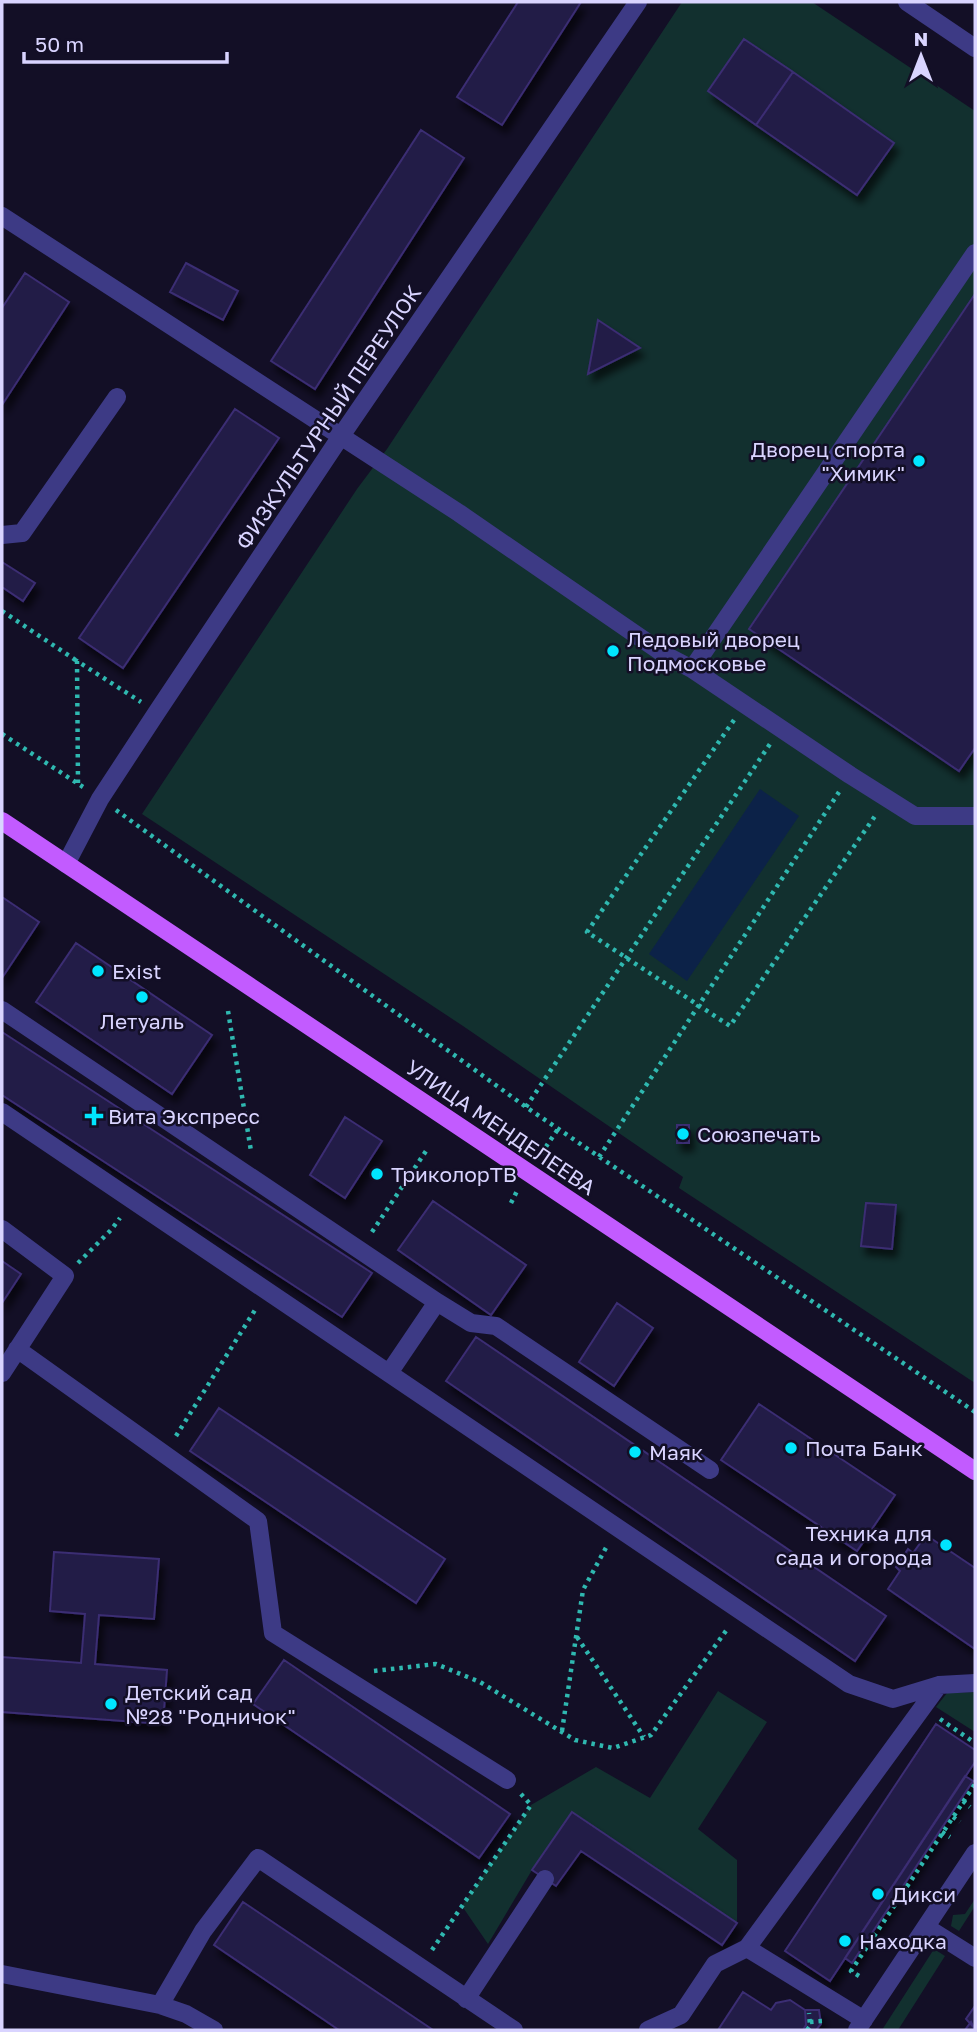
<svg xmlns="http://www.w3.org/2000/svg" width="977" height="2032" viewBox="0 0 977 2032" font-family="'Golos Text',sans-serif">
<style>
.green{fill:#12302f}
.water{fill:#0c2248}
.building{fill:#241b47;stroke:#3b2d73;stroke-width:2;filter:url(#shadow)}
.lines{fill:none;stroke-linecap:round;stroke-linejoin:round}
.path{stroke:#2fb8b0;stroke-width:4.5;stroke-dasharray:3.5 5;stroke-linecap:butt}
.minor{stroke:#3d3a85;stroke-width:18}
.major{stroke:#c25bff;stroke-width:18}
.poi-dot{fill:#00e5ff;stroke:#130f26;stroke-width:2.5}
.labels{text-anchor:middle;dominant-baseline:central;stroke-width:5;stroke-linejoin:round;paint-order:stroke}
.street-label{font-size:21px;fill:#d9d4ff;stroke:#130f26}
.poi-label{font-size:21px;fill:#d9d4ff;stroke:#130f26;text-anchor:start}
</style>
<defs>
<filter id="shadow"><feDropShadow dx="4.5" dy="8" stdDeviation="3.5" flood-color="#0009"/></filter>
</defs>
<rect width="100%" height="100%" fill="#130f26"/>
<path class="green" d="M682,2h130l163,109v1272l-296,-195 4,-11 -220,-151 -321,-212 215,-325 30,-40z
M718,1691l49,31 -69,107 39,31v63l-165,-111 -40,58 -44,74 -26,-38 69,-101 65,-38 54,31z
M975,1692v40l-39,-25 11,-14z
M975,1899v7l-16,25 -8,-5 2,-11 12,-1z
M934,1949l11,7 -47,74h-16z"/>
<path class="water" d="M760,789l39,27 -112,165 -38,-27z"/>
<path class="building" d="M518,2h63l-79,123 -45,-28z
M744,39l49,33 -37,53 -48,-34z
M793,72l101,71 -37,52 -101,-70z
M421,130l43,28 -149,231 -44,-28z
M186,263l52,28 -15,29 -53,-28z
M25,273l44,29 -67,103v-97z
M975,294v454l-16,23 -210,-142z
M598,320l42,28 -52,26z
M235,409l44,29 -156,230 -44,-30z
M2,562l33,21 -12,18 -21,-14z
M2,897l37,25 -37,56z
M76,943l136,92 -40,59 -136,-92z
M2,1032l370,241 -30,44 -340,-222z
M345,1117l37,24 -37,57 -35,-23z
M677,1125h12v18h-12z
M433,1201l93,64 -35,50 -93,-65z
M866,1203l30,2 -4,44 -31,-3z
M2,1261l19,13 -19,29z
M617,1303l36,25 -39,58 -35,-24z
M476,1337l410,279 -31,45 -409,-280z
M759,1404l136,91 -38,56 -136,-91z
M219,1408l226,151 -29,44 -226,-152z
M926,1535l49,33v81l-87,-60 12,-18 -4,-4 12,-18 5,4z
M54,1552l105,7 -5,60 -55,-4 -4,49 72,6 -4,54 -161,-12v-55l79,6 4,-49 -35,-3z
M284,1660l226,154 -31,44 -226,-154z
M936,1724l39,26v12l-145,219 -45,-30z
M965,1776l8,5 -121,182 -7,-5z
M572,1812l165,111 -15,22 -141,-94 -25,35 -24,-16z
M243,1902l190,128h-94l-125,-85z
M743,1992l28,18 5,-7 14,-3 15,10 1,15 -3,5h-85z
M975,2006v23l-9,-10z
M805,2010h14l2,14 -5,6h-13l3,-5z
M971,2022l4,8h-10z"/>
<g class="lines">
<path class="path" d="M974,2h1
M2,611l75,50
M734,720l-147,212 143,94 145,-210
M2,734l81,53
M78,783l-1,-122 64,41
M116,810l410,297 449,305
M228,1011l23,140
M526,1107l244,-363
M541,1154l17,-25
M599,1157l240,-365
M511,1203l6,-12
M372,1232l56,-84
M78,1263l33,-33 9,-12
M176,1436l79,-126
M577,1637l67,100
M374,1671l62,-7 44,18 95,58 38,8 38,-13 77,-107
M940,1719l35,24
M562,1731l21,-141 25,-46
M963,1801l7,6
M953,1817l7,5
M942,1832l8,5
M432,1950l99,-145 -11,-12
M859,1976l-8,-5 124,-187
M810,2022l13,-1
M807,2030l3,-4 -1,-13"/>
<path class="minor" d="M907,2l68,46
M2,216l457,297 208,143 25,13 283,-416
M2,535l20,-2 95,-136
M692,669l158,106 65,41h60
M66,864l34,-65 57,-87 184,-276 297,-434
M2,1010l435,292 -48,71
M2,1112l847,572 44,15 46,-14 36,-2
M2,1229l63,47 -63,97
M437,1302l34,21 25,3 214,144
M17,1349l241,172 15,112 234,147
M926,1927l49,31
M2,1974l158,31 26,9 28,16
M466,1999l79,-120
M160,2005l43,-74 55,-73 256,172
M864,2020l-117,-72 192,-263
M648,2030l33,-15 34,-51 32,-16
M857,2030l118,-177"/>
<path class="major" d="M2,821l973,650"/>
</g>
<g class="poi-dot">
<circle cx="919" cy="461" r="7"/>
<circle cx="613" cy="651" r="7"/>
<circle cx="98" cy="971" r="7"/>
<circle cx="142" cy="997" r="7"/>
<path d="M90.5 1105.5h7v7h7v7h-7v7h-7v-7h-7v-7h7z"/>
<circle cx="683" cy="1134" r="7"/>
<circle cx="377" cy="1174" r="7"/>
<circle cx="791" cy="1448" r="7"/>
<circle cx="635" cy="1452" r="7"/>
<circle cx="946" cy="1545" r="7"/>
<circle cx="111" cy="1704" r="7"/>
<circle cx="878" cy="1894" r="7"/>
<circle cx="845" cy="1941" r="7"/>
</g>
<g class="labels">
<g class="street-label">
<text transform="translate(328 417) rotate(-56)">ФИЗКУЛЬТУРНЫЙ ПЕРЕУЛОК</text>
<text transform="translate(501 1127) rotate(34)">УЛИЦА МЕНДЕЛЕЕВА</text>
</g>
<g class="poi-label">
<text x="905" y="449" text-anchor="end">Дворец спорта<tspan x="905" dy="24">"Химик"</tspan></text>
<text x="627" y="639">Ледовый дворец<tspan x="627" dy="24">Подмосковье</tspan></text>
<text x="112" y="971">Exist</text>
<text x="142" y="1021" text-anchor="middle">Летуаль</text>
<text x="108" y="1116">Вита Экспресс</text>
<text x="697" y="1134">Союзпечать</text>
<text x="391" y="1174">ТриколорТВ</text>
<text x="805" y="1448">Почта Банк</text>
<text x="649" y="1452">Маяк</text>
<text x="932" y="1533" text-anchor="end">Техника для<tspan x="932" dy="24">сада и огорода</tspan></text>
<text x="125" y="1692">Детский сад<tspan x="125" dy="24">№28 "Родничок"</tspan></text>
<text x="892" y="1894">Дикси</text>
<text x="859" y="1941">Находка</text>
</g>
</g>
<rect width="977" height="2032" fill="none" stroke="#d9d4ff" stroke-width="7"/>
<g transform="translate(921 56)" stroke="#130f26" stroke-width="5" paint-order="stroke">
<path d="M0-5L12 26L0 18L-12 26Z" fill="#d9d4ff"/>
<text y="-10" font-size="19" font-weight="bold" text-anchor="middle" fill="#d9d4ff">N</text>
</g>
<path d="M24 52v10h203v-10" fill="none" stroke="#d9d4ff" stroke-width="3.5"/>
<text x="35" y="52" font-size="21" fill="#d9d4ff" stroke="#130f26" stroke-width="5" paint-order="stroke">50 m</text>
</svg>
